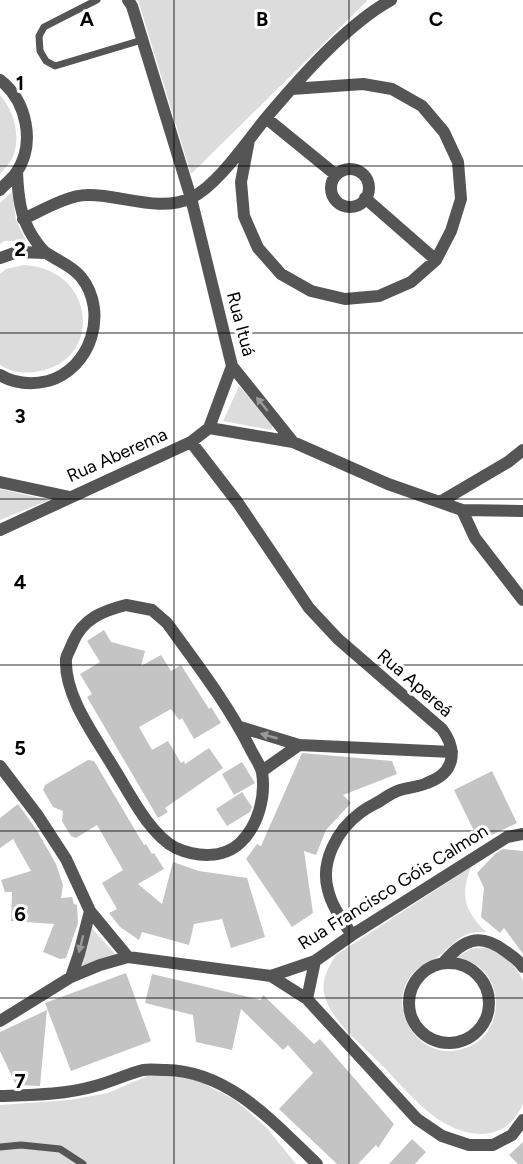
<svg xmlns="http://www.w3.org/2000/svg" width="523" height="1164" viewBox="0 0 523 1164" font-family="Figtree,sans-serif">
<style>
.green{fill:#dcdcdc}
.building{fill:#c4c4c4}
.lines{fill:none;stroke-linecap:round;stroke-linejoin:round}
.lane{stroke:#555;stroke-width:7}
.street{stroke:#555;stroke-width:12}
.oneway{fill:#999}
.grid{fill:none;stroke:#000;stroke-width:1.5;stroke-opacity:0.55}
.labels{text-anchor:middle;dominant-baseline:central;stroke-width:6;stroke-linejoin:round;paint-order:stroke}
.street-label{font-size:18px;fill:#000;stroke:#fff}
.grid-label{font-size:20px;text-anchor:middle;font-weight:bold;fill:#000;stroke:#fff;stroke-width:6;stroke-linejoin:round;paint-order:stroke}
</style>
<rect width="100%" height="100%" fill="#fff"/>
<path class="green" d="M138,0h228l1,1 -176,173z
M0,95c14,16 22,42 12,64 -3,5 -8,10 -12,15z
M12,192l4,28 10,21h-21l-5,3v-41z
M24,265c72,4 79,94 16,106 -15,3 -27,2 -40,-6v-91l6,-5z
M239,386l34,39 -2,5 -48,-9z
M0,489l49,11 -49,20z
M471,867c-11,29 -7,43 15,65 -5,0 -13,0 -18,2 -10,3 -20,15 -29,22 -10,7 -22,10 -29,21 -22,30 5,77 42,74 4,0 9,-2 13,-3 35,-10 42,-61 13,-82 -6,-4 -14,-6 -21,-9l14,-8 16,-2 24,14 12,19v124c-20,46 -68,32 -98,5 -16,-14 -30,-30 -45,-46 -19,-19 -47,-40 -55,-66 -5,-16 3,-29 11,-42z
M90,926l26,29 -35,11z
M154,1073l43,7 38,20 31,27 30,37h-296v-59l69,-5 39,-7z"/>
<path class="building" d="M104,630l7,12 34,9 -4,15 20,-11 10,16 10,-6 28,44 2,-2 10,16 -27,16 -12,-21 -3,2 -8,-11 -32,18 13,23 16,-9 13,22 3,-2 1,3 24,-16 14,20 -58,40 3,4 -10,6 -71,-121 5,-3 -12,-20 20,-12 -13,-21z
M302,753l90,8 5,13 -54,21 8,8 -25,27 -10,25 -12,-4 9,62 -21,14 -46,-68 11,-15 4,2z
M88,760l6,1 50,84 2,-1 6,10 2,-1 10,16 -26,15 24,20 11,-42 26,9 48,7 18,59 -34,11 -9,-29 -28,5 -5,21 -47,-13 -3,8 -19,-13 -11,-14 8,-4 -15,-26 21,-13 -26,-45 -21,13 -5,-2 -9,-15 1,-10 -10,-4 -10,-17 2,-5z
M242,762l13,21 -21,12 -12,-21z
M492,771l25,52 -38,18 -25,-51z
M242,792l10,15 -2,5 -23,14 -11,-17z
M18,804l18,25 20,35 7,21 -2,13 11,-1 2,7 3,1 1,18 -12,35 -6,1 -17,-7 11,-28 -43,-3 1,-29h-7l-4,-12 30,-9 -18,-32 -13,9v-30z
M503,849l20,2v103l-19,-26 -4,5 -19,-16 3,-29 -7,-15 18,-19z
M126,973l25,68 -80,30 -26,-68z
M152,974l109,26 2,-5 51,49 6,-5 74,85 -16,24 -2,-3 -18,19h-21l-58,-55 34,-36 -25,-28 -5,5 -42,-41 -9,41 -36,-8 -3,-27 -48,-12z
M47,1010l-7,76 -24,-1 -16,-34v-19z
M412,1139l14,13 -11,12h-26z
M523,1142v22h-5l-9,-9z"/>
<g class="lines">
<path class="lane" d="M97,0l-53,27 -5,9 1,15 6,10 9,5 87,-26
M0,1147l21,-2 39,4 23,15"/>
<path class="street" d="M128,0l4,6 59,192 41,168 61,76 95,42 74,26 61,1
M0,80c27,21 36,64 16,93 -4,6 -11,11 -16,17
M266,118l70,57
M249,140l-8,42 3,34 14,32 23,26 30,17 34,8 34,-3 32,-14 25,-22 15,-29 10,-32 -3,-37 -14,-30 -22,-26 -30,-17 -29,-5 -71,5
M331 188a19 19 0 1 1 38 0a19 19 0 1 1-38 0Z
M365,198l71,62
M23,219c18,-8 45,-24 64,-24 33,-1 72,18 104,3 27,-13 56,-57 75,-80 33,-39 80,-93 125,-118
M0,258l17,-6 29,1
M0,375c15,9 31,10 48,6 43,-12 61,-69 33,-104 -9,-11 -21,-15 -33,-23 -6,-3 -11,-11 -15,-17 -13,-20 -15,-42 -16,-65
M209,428l84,14
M191,442l47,61 71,105 29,31 104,90c16,22 13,44 -15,54 -8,4 -18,4 -27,7 -7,2 -14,7 -20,11 -7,4 -14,7 -20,12 -23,17 -40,49 -32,77 4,17 15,31 24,45
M0,482l70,15
M440,502l68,-40 15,-12
M462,510l13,28 48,62
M0,530l191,-88 18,-14 23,-62
M126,605l26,5 15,13c29,40 60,80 83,125 3,7 10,16 12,24 4,25 -4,54 -22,71 -17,16 -44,14 -64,5 -26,-13 -46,-54 -61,-78 -18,-31 -51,-73 -49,-111 1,-5 5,-11 7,-17 10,-23 29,-31 53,-37z
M240,727l59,18 153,7
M0,766l38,50 28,43 24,52 38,46 143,19 44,-15 37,-26 155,-98 16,-3
M262,771l37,-26
M315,961l-8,38 110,120 25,17 27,9h24l19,-10 11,-15
M444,962c19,-22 35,-30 61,-11 7,5 13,8 18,16
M409 1003a40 40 0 1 1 80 0a40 40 0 1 1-80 0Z
M271,976l36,23
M71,977l8,-23 11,-43
M0,1021l71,-44 29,-12 28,-8
M0,1096c32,-1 64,-1 95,-10 16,-4 32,-12 48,-16 7,-1 15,0 23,0 63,1 108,53 151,94"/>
</g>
<defs><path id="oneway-solid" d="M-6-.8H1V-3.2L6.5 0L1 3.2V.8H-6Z" transform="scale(1.5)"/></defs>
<g class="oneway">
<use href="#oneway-solid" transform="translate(262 404) rotate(-129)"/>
<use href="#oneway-solid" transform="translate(269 736) rotate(-164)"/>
<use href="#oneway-solid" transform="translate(81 944) rotate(104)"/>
</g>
<path class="grid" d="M174,0v1164M349,0v1164M0,166h523M0,333h523M0,499h523M0,665h523M0,831h523M0,998h523"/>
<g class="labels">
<g class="street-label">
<text transform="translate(241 324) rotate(75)">Rua Ituá</text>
<text transform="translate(117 455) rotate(-24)">Rua Aberema</text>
<text transform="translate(415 683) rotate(41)">Rua Apereá</text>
<text transform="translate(393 887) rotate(-32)">Rua Francisco Góis Calmon</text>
</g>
</g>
<g class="grid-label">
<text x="87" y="26">A</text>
<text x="262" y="26">B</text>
<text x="436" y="26">C</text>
<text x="20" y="90">1</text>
<text x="20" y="256">2</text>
<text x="20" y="423">3</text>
<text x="20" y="589">4</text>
<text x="20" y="755">5</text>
<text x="20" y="921">6</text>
<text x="20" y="1088">7</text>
</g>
</svg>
